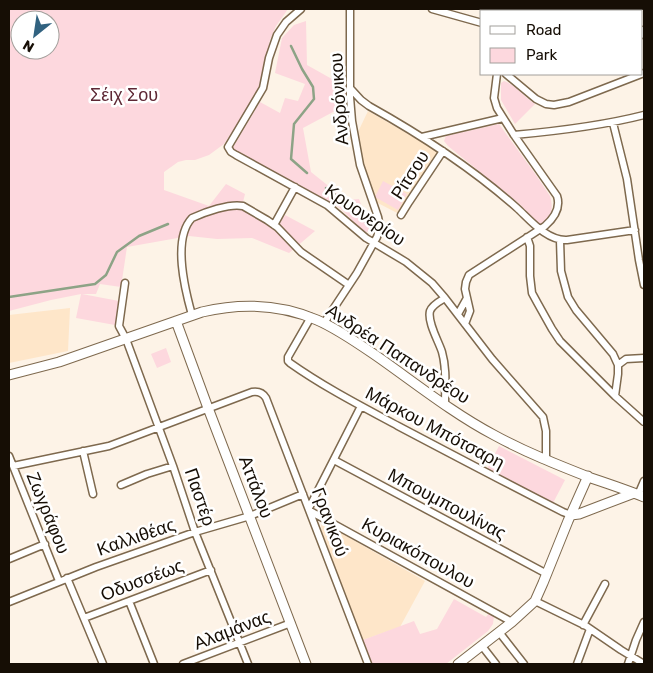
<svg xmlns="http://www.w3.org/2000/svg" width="653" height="673" viewBox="0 0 653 673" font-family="Rubik,sans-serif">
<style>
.built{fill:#fee6c9}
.green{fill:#fdd8de;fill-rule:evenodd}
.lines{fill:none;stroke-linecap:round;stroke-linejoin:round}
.stream{stroke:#8da386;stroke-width:2.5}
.street-casing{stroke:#7e694e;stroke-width:9}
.secondary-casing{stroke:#7e694e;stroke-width:11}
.street{stroke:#fff;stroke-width:6}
.secondary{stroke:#fff;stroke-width:9}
.labels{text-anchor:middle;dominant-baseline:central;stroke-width:5;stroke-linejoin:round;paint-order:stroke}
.park-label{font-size:18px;fill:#5e2835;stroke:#fff}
.street-label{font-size:18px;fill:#160e05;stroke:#fff}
</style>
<rect width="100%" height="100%" fill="#fdf3e7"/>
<path class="built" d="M368,111l70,40 -39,63 -25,-13 -10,-32 -7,-35z
M70,308l-2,43 -59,12v-48z
M322,524h3l100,57 -25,46 -37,13 -41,-108 -1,-6z"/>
<path class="green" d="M9,9h279l-12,17 -6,14 -10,48 -13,22 -23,34 -15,11 -14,5h-9l-8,2 -14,10v18l45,16 17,-22 19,10 -2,8 37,21 5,-8 30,16 -26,22 -37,-15 -35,1 -28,-3 -62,11 -6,40 -21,-3 -4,10h-14l37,7 -4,24 -39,-7 5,-24 -30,6 -42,11zM20,20h30v30h-30z
M484,9h78l-1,2 -9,-1v1h-57z
M306,21l1,44 41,23v16l-45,24 8,44 35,28 13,-1 11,31 -3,2h-3l-24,-24 -108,-59 28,-47 20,11 5,-15 13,3 7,-17 -30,-11 7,-35 12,-13z
M504,81c12,4 20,16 31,23l-20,20 -14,-24v-17z
M499,124l37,51 14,21c2,7 3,14 -1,20 -2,3 -5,8 -9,8 -2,0 -20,-20 -24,-23l-68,-55 -4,-5 2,-5z
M383,181l24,13 -9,16 -23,-13z
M166,348l5,14 -14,6 -6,-14z
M499,446l66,34 -12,23 -66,-34z
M454,599l32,18 3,-4 5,3 -1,8 -5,7 -42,33h-74l-9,-24 51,-19 6,13 17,-5z"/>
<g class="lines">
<path class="stream" d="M291,46l11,23 11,18 1,12 -20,25 -3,35 16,14
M326,188l20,15 21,20
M9,297l86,-13 11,-9 11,-23 22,-16 29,-12"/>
<defs>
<path id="street" d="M301,9l-15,13 -9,13 -8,23 -6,30 -35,59 3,5 5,3 91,50 39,33 40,24 26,21 13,15 47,61 51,58 3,14v29
M432,9l50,14
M635,9v2
M642,30l2,5
M506,74l30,25 10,5 8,1 15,-3 75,-29
M350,88l11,12 8,6c52,29 103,62 148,102 13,12 30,33 50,32l68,-10
M613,123l14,56 12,81 5,25
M514,135c44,-4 87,-9 130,-20
M422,137l81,-19
M401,215l8,-13 34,-51
M274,225l21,-38
M527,237l3,9v30l2,17 6,11 14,25 8,12 55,55 29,26
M560,240l1,31 7,26 8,13 37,44 5,11v9l-3,22
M125,283l-6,43 7,13 47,127 22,66 53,132
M445,298c-5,3 -13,7 -15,13 -3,11 9,31 12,41 5,17 3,35 3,52
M458,314l9,-16
M192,315c-7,-25 -20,-76 0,-97 13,-6 38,-15 51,-12l24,14 10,7 24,25 48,33
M311,317l-23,40v4l2,2c34,24 71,43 108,63 55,29 110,58 165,86l8,3
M324,323l33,-50 20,-36 3,-10 -2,-10 -18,-52 -8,-44 -2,-24v-88
M465,324l5,-13 -5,-22 1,-7 3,-7 76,-49c9,-8 16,-18 12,-30l-43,-61 -17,-27 -3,-10 3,-24
M618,365l8,-6 18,-1
M83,451l10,43
M9,456l50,125
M334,460l213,114
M13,466l96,-20 143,-54c6,-1 11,1 14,6l102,266
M121,485l26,-11 26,-8
M638,495l6,-14
M309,508l52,-102
M310,511l202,111
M9,559l36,-15
M67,578l36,86
M129,601l25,63
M535,601l51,25 35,24 23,14
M9,602l87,-35 99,-35 55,-16 53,-22
M84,618l127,-48
M583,625l22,-41
M499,632l25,32
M482,646l14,18
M183,664l108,-41
M577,664l13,-35
M628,664l8,-24 8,-18"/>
<path id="secondary" d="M176,321l32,87 98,256
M9,375l50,-13 143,-50c38,-9 78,-8 115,8 21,9 42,24 61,37 37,26 76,57 116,78 31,17 64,30 97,43 18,6 36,12 53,19
M571,515l8,-1 55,-21
M458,664l54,-42 23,-21 8,-18 25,-62 20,-45"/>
</defs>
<use href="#street" class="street-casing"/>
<use href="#secondary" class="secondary-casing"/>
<use href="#street" class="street"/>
<use href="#secondary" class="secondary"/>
</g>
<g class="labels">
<g class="park-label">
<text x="124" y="95">Σέιχ Σου</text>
</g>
<g class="street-label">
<text transform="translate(339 99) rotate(-94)">Ανδρόνικου</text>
<text transform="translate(410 175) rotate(-57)">Ρίτσου</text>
<text transform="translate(365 215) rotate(35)">Κρυονερίου</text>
<text transform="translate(398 354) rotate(33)">Ανδρέα Παπανδρέου</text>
<text transform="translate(435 428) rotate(28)">Μάρκου Μπότσαρη</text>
<text transform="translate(256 487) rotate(69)">Αττάλου</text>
<text transform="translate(200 497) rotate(71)">Παστέρ</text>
<text transform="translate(447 504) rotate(28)">Μπουμπουλίνας</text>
<text transform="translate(48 513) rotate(68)">Ζωγράφου</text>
<text transform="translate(330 522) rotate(69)">Γρανικού</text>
<text transform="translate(136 537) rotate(-19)">Καλλιθέας</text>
<text transform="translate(418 553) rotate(29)">Κυριακόπουλου</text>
<text transform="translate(142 580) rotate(-21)">Οδυσσέως</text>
<text transform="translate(232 630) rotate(-21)">Αλαμάνας</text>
</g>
</g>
<rect width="653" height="673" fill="none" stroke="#160e05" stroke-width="20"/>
<rect x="480" y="10" width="162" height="65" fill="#ffffff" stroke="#a29f9b"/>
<rect x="490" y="26" width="25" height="8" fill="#ffffff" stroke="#a29f9b"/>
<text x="526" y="35" font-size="15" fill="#160e05">Road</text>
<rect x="490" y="48" width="25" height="15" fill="#fdd8de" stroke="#a29f9b"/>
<text x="526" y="60" font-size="15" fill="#160e05">Park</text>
<g transform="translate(35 35) rotate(210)"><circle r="24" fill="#ffffff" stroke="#a29f9b"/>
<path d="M0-4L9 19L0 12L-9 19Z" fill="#316280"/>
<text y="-8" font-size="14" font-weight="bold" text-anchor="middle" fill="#160e05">N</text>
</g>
</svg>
